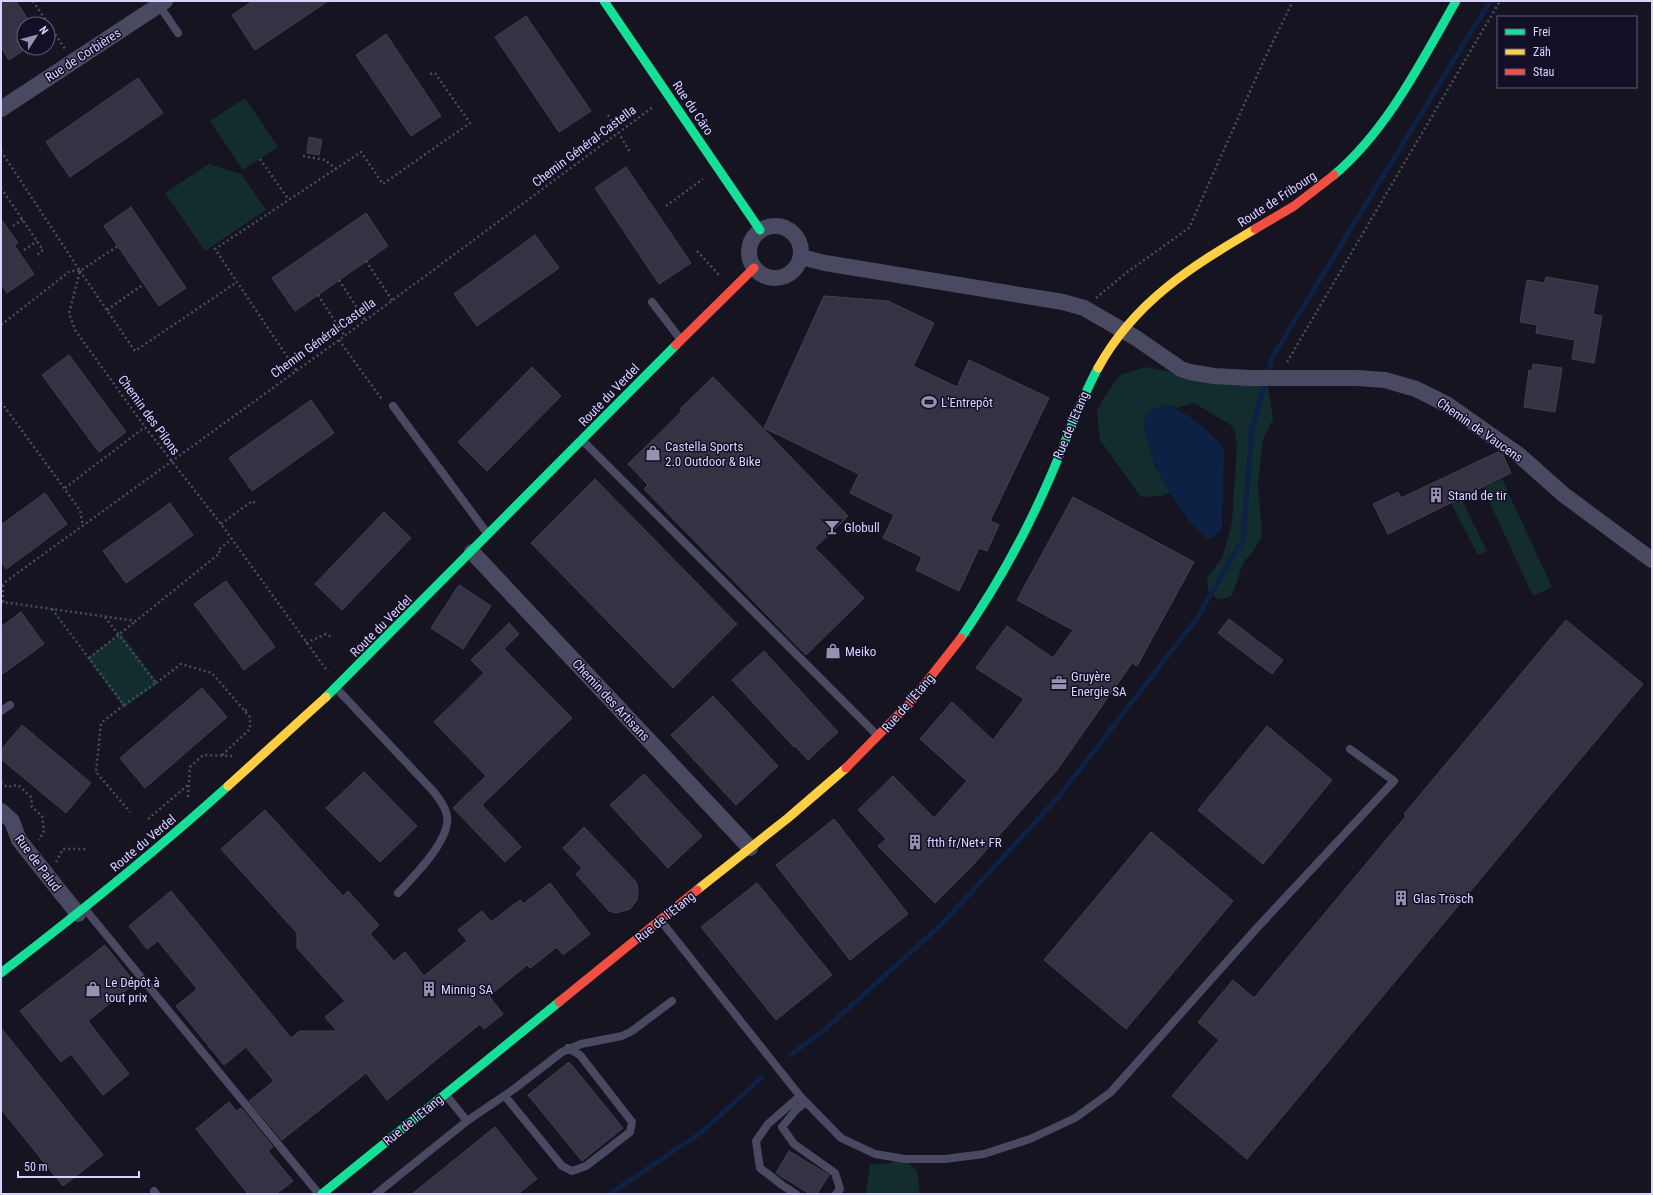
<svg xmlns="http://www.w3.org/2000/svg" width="1653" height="1195" viewBox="0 0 1653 1195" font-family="'Roboto Condensed',sans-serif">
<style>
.green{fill:#132c2d}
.water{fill:#0d2144}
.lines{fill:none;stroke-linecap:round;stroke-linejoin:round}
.stream{stroke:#0d2144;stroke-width:5}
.building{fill:#343243;stroke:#433f54}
.path{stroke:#44505f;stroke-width:2.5;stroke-dasharray:2 3;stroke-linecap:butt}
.lane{stroke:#4a4962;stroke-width:8}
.street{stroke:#4a4962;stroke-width:16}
.fast{stroke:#16e098;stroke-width:9}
.slow{stroke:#ffcf43;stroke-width:9}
.jam{stroke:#f24e42;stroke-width:9}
.labels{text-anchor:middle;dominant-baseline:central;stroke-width:3;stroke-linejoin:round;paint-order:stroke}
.street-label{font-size:13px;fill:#d9d4ff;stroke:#130f26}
.poi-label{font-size:13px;fill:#d9d4ff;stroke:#130f26;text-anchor:start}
</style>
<rect width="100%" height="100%" fill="#161421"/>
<path class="green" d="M245,98l33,49 -35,23 -33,-49z
M209,164l32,10 25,36 -61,41 -40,-58z
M1145,367l86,16 37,4 5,32 -10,20 -5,45 4,52 -9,16 -10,11 -11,33 -14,4 -10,-9 -1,-13 15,-20 10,-35 5,-78 -3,-18 -40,-24 -17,5 -10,-3 -12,3 -1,57 17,27 -9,4 -21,1 -41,-57 -3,-28 7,-15 16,-22z
M1502,479l50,108 -19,9 -50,-108z
M1461,498l26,53 -9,4 -27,-52z
M121,633l37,50 -34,25 -37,-50z
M905,1159l12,12 3,23h-54l4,-30h14z"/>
<path class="water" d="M1167,405c19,6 47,28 57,45l-2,79 -9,8 -5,2c-22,-12 -79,-104 -60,-126 5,-6 13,-7 19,-8z"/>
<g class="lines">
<path class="stream" d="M790,1055l31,-22 121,-109 118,-129 137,-177 46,-79 9,-110 20,-71 218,-357
M609,1194l93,-62 60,-55"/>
</g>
<path class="building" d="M1,1h15l15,23h-7v24h3l-18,12 -8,-13z
M253,1h75l-73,49 -23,-35z
M526,16l65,95 -32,21 -64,-95z
M386,34l55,82 -30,20 -55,-81z
M138,78l25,35 -93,64 -24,-35z
M309,137l13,3 -3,15 -12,-2z
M626,167l65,96 -32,21 -64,-96z
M131,207l55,81 -27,18 -55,-80z
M366,213l22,33 -93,65 -23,-33z
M1,219l17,24 -4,2 20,29 -27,19 -6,-9z
M535,235l24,33 -82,58 -23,-32z
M1546,277l52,9 -5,28 9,2 -8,47 -22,-4 3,-19 -39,-7 1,-8 -17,-3 7,-42 17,3z
M824,296l64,5 46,22 -21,43 44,21 12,-27 80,38 -59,123 9,4 -12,26 -8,-3 -20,43 -43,-21 6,-13 -39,-19 11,-23 -44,-22 9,-19 -95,-46z
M69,355l57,77 -27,20 -57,-77z
M1533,364l29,4 -7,44 -31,-5 5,-37 3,1z
M532,367l29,29 -74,75 -29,-29z
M713,377l135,139 -33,32 49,50 -58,57 -162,-166 4,-4 -20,-21 54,-53 -2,-2z
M311,400l23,33 -82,58 -23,-33z
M1498,452l5,3 8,18 -123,61 -15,-30 25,-12 3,6z
M595,479l142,145 -64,64 -142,-145z
M45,493l22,31 -61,45 -5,-8v-36z
M1073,497l121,65 -57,104 -5,-3 -75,107 -85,96 -37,37 -57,-57 8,-7 -28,-29 35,-34 41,42 33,-37 -47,-42 32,-37 41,38 31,-41 -48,-31 31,-42 46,32 20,-28 -56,-30z
M170,503l23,32 -67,48 -23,-32z
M384,512l27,26 -69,72 -27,-26z
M226,581l49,66 -31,23 -50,-66z
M459,585l32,21 -28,43 -32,-21z
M21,612l23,32 -43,31v-48z
M1229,619l54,41 -11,14 -54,-41z
M1566,620l77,64 -396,475 -75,-63 47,-56 -21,-18 35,-42 21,18 152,-182 -2,-2z
M509,623l10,11 -15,15 68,69 -90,87 39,42 -16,15 -52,-54 33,-32 -52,-54 50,-49 -13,-13z
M764,651l74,81 -30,28 -13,-14 -1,1 -62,-67z
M202,688l25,29 -82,71 -25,-30z
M713,696l65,70 -42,39 -65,-70z
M22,725l69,58 -25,30 -65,-54v-9z
M1267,726l65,54 -69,84 -65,-54z
M364,772l53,54 -37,36 -54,-54z
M644,774l58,62 -34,32 -58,-63z
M265,810l78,86 5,-5 31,34 -9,9 24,27 11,-9 19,24 43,-35 -9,-11 24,-19 9,11 29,-22 3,4 27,-21 40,51 -27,21 -6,-8 -27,21 -3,-3 -38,31 14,18 -19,15 -4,-5 -93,76 -21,-27 -84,67 -33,-39 25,-20 -28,-34 -22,18 -48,-59 21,-17 -39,-48 -11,8 -18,-23 42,-35 120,147 9,-7h37l-12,-14 20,-16 -48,-53v-15l-76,-84z
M834,819l74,95 -58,46 -74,-95z
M584,827l52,55 2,7 -1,11 -7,9 -14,4 -7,-2 -33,-37 6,-6 -19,-20z
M1151,832l82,69 -107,128 -82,-69z
M757,883l75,92 -56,45 -75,-93z
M105,945l30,38 -47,38 41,53 -26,21 -32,-41 -10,8 -41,-51z
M1,1028l102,127 -40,31 -62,-77z
M569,1062l54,66 -41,33 -54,-66z
M229,1102l7,9 5,-3 32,39 -5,4 25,30 -17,13h-28l-52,-65z
M495,1127l42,52 -19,15h-106z
M789,1151l40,24 -12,19h-7l-34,-21z"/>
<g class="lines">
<path class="path" d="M33,1l32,48
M608,115l23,39
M1,151l79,120 -11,42 6,17 70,97 76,97 107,148
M303,156l22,4 11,9
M260,159l29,41
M1,188l42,62 -6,5
M666,206l37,-27
M13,226l10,-7
M24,250l13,-9
M697,251l22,24
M366,261l26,39
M80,271l55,80 102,-69
M339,280l26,40
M318,295l26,40
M1096,298l30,-25 63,-45 75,-168 29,-59
M107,310l37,-26
M1,325l69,-54h10l38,-25
M339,340l44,61
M1287,362l213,-361
M296,370l-81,-121 146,-97 22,32 87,-61 -35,-50 -5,1
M1,402l79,108 3,16
M65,488l80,-61
M221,524l31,-23 5,3
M1,585l338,-245 314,-233
M3,602v-18
M1,603l2,-1 133,19 84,-68 -2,-3 13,-10
M52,609l72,96 -23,18 -5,49 34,40
M105,617l51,66 -32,22
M306,643l20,-9 5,3
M89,658l47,-37
M156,683l25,-19 31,9 38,44v12l-28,26
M245,711l3,-3
M1,782l6,5 11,-2 13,12 1,10 10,9 2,15 -5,9
M188,797l2,-30 13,-12 30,1
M148,819l40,-34
M56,862l7,-13h24"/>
<path class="lane" d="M159,5l19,28
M652,302l29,38
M393,406l94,127
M583,441l295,295
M337,689l97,103c5,7 12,15 13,24 4,24 -34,61 -49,77
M1,711l9,-6
M85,909l234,285
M661,921l139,175 41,42 34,16 30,5h40l39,-5 46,-15 45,-21 36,-26 145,-163 138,-148 -44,-32
M446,1095l21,26
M505,1096l57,70 10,5 14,-5 44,-34 2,-10 -52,-67 -12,-7
M806,1102l-10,8 -14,17 12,17 41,29 5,16 -4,5
M154,1191l2,3
M376,1194l91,-73 47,-32 48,-37 19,-8 41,-8 10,-5 40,-30
M796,1194l-14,-9 -22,-17 -4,-27 12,-17 32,-28"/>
<path class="street" d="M1,109l164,-108
M749 252a26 26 0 1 1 52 0a26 26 0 1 1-52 0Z
M801,257l24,6 238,39 21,6 52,30 45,31 9,3 24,4 35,2h108l28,2 31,9 32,16 71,50 45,40 88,65
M472,552l278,296
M1,811l11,10 7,19 59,74"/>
<path class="fast" d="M604,1l156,229
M1334,175c54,-46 87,-113 122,-174
M961,638c34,-49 63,-101 87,-156 17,-38 30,-77 50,-114
M326,697l350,-352
M1,973c78,-60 154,-121 227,-187
M322,1194l237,-192"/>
<path class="slow" d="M1098,368c37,-67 93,-101 157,-139
M228,786l98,-89
M697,890l91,-72 58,-50"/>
<path class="jam" d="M1255,229l39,-23 40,-31
M676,345l78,-77
M846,768l64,-65 51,-65
M559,1002l138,-112"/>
</g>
<defs>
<symbol id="stadium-bare" viewBox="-9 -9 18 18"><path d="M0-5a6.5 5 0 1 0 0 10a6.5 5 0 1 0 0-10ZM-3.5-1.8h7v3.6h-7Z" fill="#9591b1" stroke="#130f26" stroke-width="2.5" paint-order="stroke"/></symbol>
<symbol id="shop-bare" viewBox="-9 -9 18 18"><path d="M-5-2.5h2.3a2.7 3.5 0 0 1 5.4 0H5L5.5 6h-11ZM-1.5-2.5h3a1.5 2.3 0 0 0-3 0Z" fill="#9591b1" stroke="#130f26" stroke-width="2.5" paint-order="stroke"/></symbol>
<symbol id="building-bare" viewBox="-9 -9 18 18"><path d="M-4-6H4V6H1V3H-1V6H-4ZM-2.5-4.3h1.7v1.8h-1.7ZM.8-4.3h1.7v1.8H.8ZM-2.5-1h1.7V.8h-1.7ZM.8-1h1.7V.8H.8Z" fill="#9591b1" stroke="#130f26" stroke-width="2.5" paint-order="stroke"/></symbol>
<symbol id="bar-bare" viewBox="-9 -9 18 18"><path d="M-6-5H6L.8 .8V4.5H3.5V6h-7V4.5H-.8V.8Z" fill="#9591b1" stroke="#130f26" stroke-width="2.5" paint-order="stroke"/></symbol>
<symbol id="office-bare" viewBox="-9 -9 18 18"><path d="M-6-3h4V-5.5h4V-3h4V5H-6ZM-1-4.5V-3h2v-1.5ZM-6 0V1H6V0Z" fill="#9591b1" stroke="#130f26" stroke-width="2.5" paint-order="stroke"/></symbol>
</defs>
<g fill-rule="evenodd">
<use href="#stadium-bare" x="918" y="391" width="22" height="22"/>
<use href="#shop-bare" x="642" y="442" width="22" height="22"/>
<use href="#building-bare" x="1425" y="484" width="22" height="22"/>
<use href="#bar-bare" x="821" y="516" width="22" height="22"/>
<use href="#shop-bare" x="822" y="640" width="22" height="22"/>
<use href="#office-bare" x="1048" y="672" width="22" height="22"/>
<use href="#building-bare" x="904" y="831" width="22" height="22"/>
<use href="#building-bare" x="1390" y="887" width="22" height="22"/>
<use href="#shop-bare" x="82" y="978" width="22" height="22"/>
<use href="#building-bare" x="418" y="978" width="22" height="22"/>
</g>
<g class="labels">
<g class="street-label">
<text transform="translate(83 55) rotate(-33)">Rue de Corbières</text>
<text transform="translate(693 108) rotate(56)">Rue du Câro</text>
<text transform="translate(584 146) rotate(-37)">Chemin Général-Castella</text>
<text transform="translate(1277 199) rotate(-33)">Route de Fribourg</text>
<text transform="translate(323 338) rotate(-36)">Chemin Général-Castella</text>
<text transform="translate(609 395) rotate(-46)">Route du Verdel</text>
<text transform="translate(149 415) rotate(54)">Chemin des Pilons</text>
<text transform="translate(1071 425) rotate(-67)">Rue de l'Etang</text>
<text transform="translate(1480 430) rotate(35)">Chemin de Vaucens</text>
<text transform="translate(381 626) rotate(-45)">Route du Verdel</text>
<text transform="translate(611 700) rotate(47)">Chemin des Artisans</text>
<text transform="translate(908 703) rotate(-49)">Rue de l'Etang</text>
<text transform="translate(143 843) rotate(-40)">Route du Verdel</text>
<text transform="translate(38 863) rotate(53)">Rue de Palud</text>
<text transform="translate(665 917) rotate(-39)">Rue de l'Etang</text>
<text transform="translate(413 1120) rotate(-39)">Rue de l'Etang</text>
</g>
<g class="poi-label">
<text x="941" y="402">L'Entrepôt</text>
<text x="665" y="446">Castella Sports<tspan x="665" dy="15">2.0 Outdoor &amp; Bike</tspan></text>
<text x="1448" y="495">Stand de tir</text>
<text x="844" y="527">Globull</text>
<text x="845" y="651">Meiko</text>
<text x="1071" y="676">Gruyère<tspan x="1071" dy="15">Energie SA</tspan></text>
<text x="927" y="842">ftth fr/Net+ FR</text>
<text x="1413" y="898">Glas Trösch</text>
<text x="105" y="982">Le Dépôt à<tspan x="105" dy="15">tout prix</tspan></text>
<text x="441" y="989">Minnig SA</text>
</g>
</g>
<rect width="1653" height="1195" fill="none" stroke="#d9d4ff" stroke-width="4"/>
<rect x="1497" y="16" width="140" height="72" fill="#130f26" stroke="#625e7d"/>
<rect x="1505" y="29" width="20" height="6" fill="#16e098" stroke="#625e7d"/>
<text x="1533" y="36" font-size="12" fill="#d9d4ff">Frei</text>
<rect x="1505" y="49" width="20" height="6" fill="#ffcf43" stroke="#625e7d"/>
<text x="1533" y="56" font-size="12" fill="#d9d4ff">Zäh</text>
<rect x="1505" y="69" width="20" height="6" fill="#f24e42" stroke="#625e7d"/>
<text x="1533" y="76" font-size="12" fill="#d9d4ff">Stau</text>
<g transform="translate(36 36) rotate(54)"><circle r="19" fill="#130f26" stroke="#625e7d"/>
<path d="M0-3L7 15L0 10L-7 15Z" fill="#9591b1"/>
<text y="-6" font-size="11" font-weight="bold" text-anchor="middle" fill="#d9d4ff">N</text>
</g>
<path d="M18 1171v6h121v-6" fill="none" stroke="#d9d4ff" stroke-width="2"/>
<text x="24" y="1171" font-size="12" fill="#d9d4ff" stroke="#130f26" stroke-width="3" paint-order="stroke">50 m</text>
</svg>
